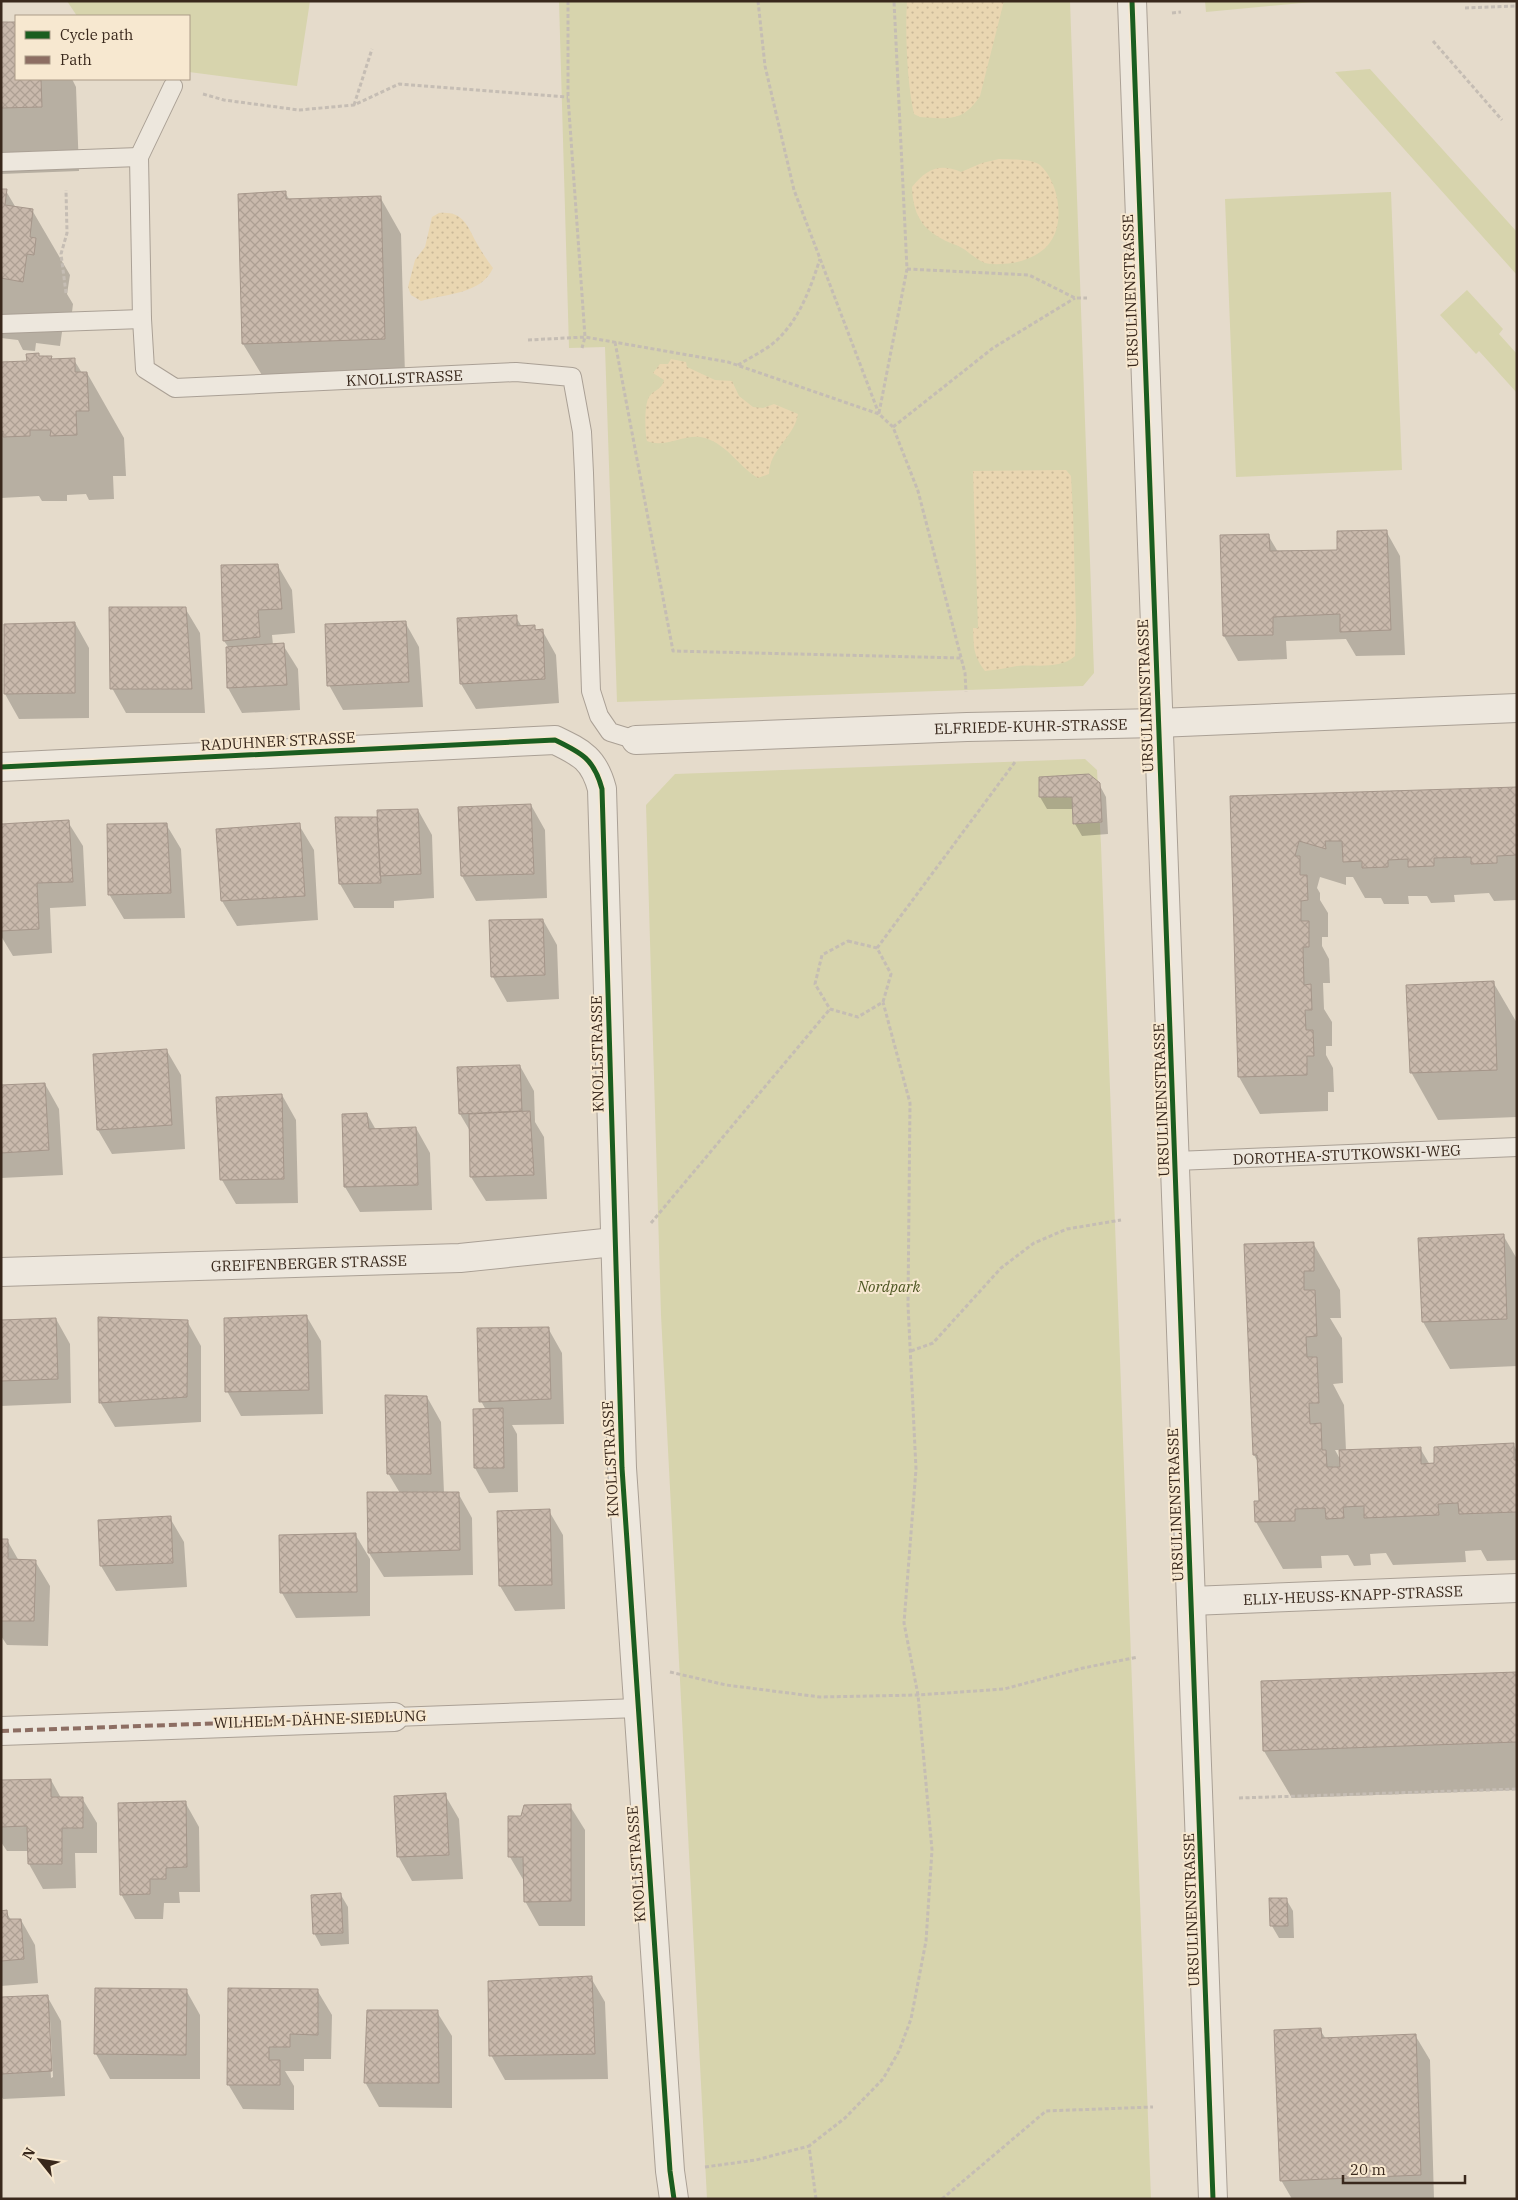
<svg xmlns="http://www.w3.org/2000/svg" width="1518" height="2200" viewBox="0 0 1518 2200" font-family="'IBM Plex Serif',serif">
<style>
.green{fill:#d7d4ad}
.sand{fill:url(#sand-dots)}
.shadow{fill:#0003;fill-rule:evenodd}
.building{fill:url(#building-cross-hatch);stroke:#a5968a}
.lines{fill:none;stroke-linecap:round;stroke-linejoin:round}
.service-casing{stroke:#aaa095;stroke-width:20}
.minor-casing{stroke:#aaa095;stroke-width:30}
.path{stroke:#c5bdb4;stroke-width:3;stroke-dasharray:4 2.5;stroke-linecap:butt}
.service{stroke:#ede7dd;stroke-width:18}
.minor{stroke:#ede7dd;stroke-width:28}
.quiet{stroke:#8d6e63;stroke-width:4;stroke-dasharray:8 4;stroke-linecap:butt}
.cycleway-casing{stroke:#f7e8d0;stroke-width:8}
.cycleway{stroke:#1b5e20;stroke-width:5}
.labels{text-anchor:middle;dominant-baseline:central;stroke-width:4;stroke-linejoin:round;paint-order:stroke}
.street-label{font-size:15px;fill:#39281c;stroke:#f7e8d0}
.park-label{font-size:15px;font-style:italic;fill:#4d5622;stroke:#f7e8d0}
</style>
<defs>
<pattern id="sand-dots" width="8" height="8" patternUnits="userSpaceOnUse" patternTransform="scale(1.25)"><rect width="8" height="8" fill="#e9d6b1"/><path d="M2 2h.1M6 6h.1" fill="none" stroke="#c9b898" stroke-width="1.8" stroke-linecap="round"/></pattern>
<pattern id="building-cross-hatch" width="8" height="8" patternUnits="userSpaceOnUse" patternTransform="scale(1.25)"><rect width="8" height="8" fill="#c9b9ac"/><path d="M0 0l8 8M0 8l8-8" fill="none" stroke="#ad9f93"/></pattern>
</defs>
<rect width="100%" height="100%" fill="#e5dbcb"/>
<path class="green" d="M67,1h243l-13,85 -108,-14v-56h-112z
M559,1h511l24,672 -11,13 -466,16 -12,-355 -36,1z
M1205,1h118l-117,11z
M1370,69l147,163v43l-182,-203z
M1391,192l11,278 -166,7 -11,-278z
M1467,290l36,39 -4,5 18,20v39l-38,-42 -3,3 -36,-39z
M1085,759l12,11 4,75 50,1354h-444l-46,-884 -15,-510 29,-31z"/>
<path class="sand" d="M907,1h97l-24,95c-17,26 -31,23 -60,21l-6,-3c-7,-31 -9,-81 -7,-113z
M999,159c12,1 31,-1 41,6 9,8 15,22 17,33 7,37 -10,59 -45,65 -8,1 -19,2 -27,0 -11,-4 -18,-14 -29,-18 -30,-11 -43,-26 -44,-58 15,-18 27,-24 49,-15l21,-9z
M439,213c24,-2 28,12 37,29 5,9 11,18 17,26 -11,26 -48,26 -72,33l-10,-6 -3,-8 7,-27 10,-13 7,-30z
M671,359l15,3 1,5 28,13 17,1 7,15 14,11 10,1 11,-4 24,10c-4,24 -28,34 -29,60l-11,4c-19,-11 -30,-33 -53,-40 -19,-6 -39,11 -58,3 -2,-7 -3,-37 2,-44 4,-7 13,-7 15,-17l-11,-7 7,-9h8z
M1066,470l5,6 2,36 3,111 -1,33c-16,14 -39,8 -58,10 -11,2 -21,4 -32,5 -12,-16 -11,-23 -12,-43h5l-5,-157z"/>
<path class="shadow" d="M16,23v56h56l4,8 3,84 -78,3v-150z
M1,190l5,1 10,17 16,2 38,65 -3,19 6,10 -2,16 -7,-2 -4,28 -24,-3 -1,8 -12,-1 -5,-10 -17,-2z
M285,193l5,7 90,-3 21,37 4,141 -140,5 -22,-36z
M39,357h12l2,3h21l8,13h5l37,65 2,38h-13l1,23 -25,1 -3,-6 -19,1v6h-25l-3,-5 -38,2v-134l27,-2z
M1386,531l14,25 5,99 -49,1 -10,-17 -60,2 1,18 -49,2 -14,-25 -3,-99 47,-2 10,17 61,-1z
M278,566l14,24 3,43 -23,2 1,10h10l15,24 2,41 -58,3 -14,-25 1,-40 -5,-7z
M185,608l15,25 5,80h-79l-14,-25z
M516,617l6,10 12,-1 3,5 5,-1 14,25 3,48 -83,6 -15,-25z
M405,622l14,25 4,60 -80,3 -14,-25z
M75,623l14,25v70l-70,1 -14,-25v-68z
M1099,784l7,13 2,37 -26,2 -7,-12 -1,-15h-27l-7,-12z
M1517,788v112l-23,1 -5,-8 -35,2 1,7 -24,1 -4,-7h-19l1,8h-25l-3,-6h-16l-12,-21h-7v8l-26,-8 -3,11 3,5v7l8,13v24h-6v9l7,13 1,24h-7l1,26 8,13v24h-6v9l7,13 1,24h-6v19l-68,3 -21,-37 -8,-280z
M531,805l14,25 2,68 -71,3 -14,-25z
M418,810l14,25 2,63 -40,3v7h-40l-14,-24 -3,-66h41z
M68,822l15,24 3,60 -36,2 2,45 -39,3 -12,-20v-110z
M166,824l15,25 4,69 -61,1 -15,-25z
M299,825l15,25 4,70 -81,6 -15,-25 -4,-71z
M543,920l14,25 2,54 -52,3 -14,-25 -3,-56z
M1493,982l24,41v94l-79,3 -27,-48z
M167,1051l14,24 4,74 -73,5 -14,-24z
M520,1066l14,25 1,31 9,15 3,62 -61,2 -15,-24 -1,-46 -10,-17z
M45,1084l14,25 4,66 -62,3v-91z
M282,1095l14,25 2,83 -62,1 -14,-24z
M367,1114l9,16 40,-2 14,25 2,57 -72,2 -15,-25 -2,-72z
M1503,1235l14,24v107l-67,3 -27,-47z
M1313,1243l27,47 1,28h-11l12,20 1,45 -10,1 11,21 2,46 74,-3 10,17 83,-21 4,7v109l-30,1 -6,-11 -16,1 1,11 -73,3 -7,-12 -16,1 1,11 -17,1 -6,-11 -27,1 1,12 -39,1 -27,-47 -1,-20h5l-2,-40 -4,-7 -8,-210zM1335,1450h6v11z
M307,1317l14,24 2,73 -82,2 -14,-25z
M56,1319l14,25 1,59 -70,3v-85z
M187,1321l14,25v76l-86,5 -15,-25z
M548,1328l14,25 2,71 -52,1 5,9 1,58 -29,1 -14,-25 -1,-58h12l-5,-9z
M427,1397l14,25 3,71h14l14,25 1,57 -89,2 -15,-24 31,-60 -12,-20z
M549,1511l14,24 2,74 -50,2 -15,-25z
M170,1518l14,24 3,45 -71,4 -15,-25z
M355,1534l15,25v57l-74,2 -14,-25z
M1,1540h6l12,21h16l15,25 -2,60 -41,-1 -6,-9z
M1517,1673v117l-225,8 -28,-47z
M51,1780l10,18h21l15,25v30h-22l1,35 -33,1 -14,-25v-13h-22l-6,-9v-61z
M445,1795l14,24 4,60 -51,2 -14,-25z
M185,1802l14,25 1,65h-21l1,11h-16l-1,16h-28l-14,-25z
M570,1806l15,24v96h-46l-14,-25 -1,-20 -14,-24 12,-40z
M341,1895l7,12 1,37 -28,2 -7,-13z
M1286,1899l7,12 1,27h-15l-7,-12z
M1,1912h5l5,8h10l14,25 3,38 -37,3z
M591,1978l14,24 3,77 -103,1 -14,-25z
M96,1990h90l14,25v64h-90l-14,-25z
M317,1990l15,25 -1,44h-27v12h-19l9,15v24l-51,-1 -15,-25z
M47,1996l14,25 4,75 -62,3 -2,-3v-98zM48,2020h2l3,57 -2,1z
M437,2012l15,24v72l-73,-1 -14,-25z
M1320,2030l6,9 89,-4 15,25 4,139h-142l-11,-19z"/>
<path class="building" d="M1,22h15v57h25l1,28 -41,1z
M1,189h6l-2,16 28,4 -3,28 6,1 -2,17 -7,-1 -4,28 -22,-4z
M286,191v8l95,-3 4,143 -143,5 -4,-150z
M39,353v3h13l-1,3 24,-1v14h12l2,39h-13l1,24 -27,1 1,-6h-21v6l-27,1v-6l-2,1v-70l26,-1 -1,-7z
M1387,530l4,100 -51,2v-18l-67,3v18l-50,1 -3,-101 49,-1 1,17 67,-1v-19z
M278,564l4,45 -24,1 2,27 -37,4 -2,-76z
M109,607h77l6,82h-82z
M517,615v11l18,-1v5l8,-1 2,50 -85,5 -3,-66z
M406,621l3,61 -82,4 -2,-62z
M75,622v71l-71,1v-70z
M284,643l3,42 -60,3 -1,-41z
M1089,774l11,9 2,39 -29,2 -1,-27h-33v-20z
M1517,787v68l-20,1v7l-26,1v-7l-37,1v8l-26,1v-8l-20,1v7l-26,1v-7l-19,1 -1,-21h-17l1,8 -27,-8 -4,15h5v19h7l1,25 -7,1v20h8v26h-6l1,38 7,-1 1,26h-7l1,20h7l1,26h-7v19l-69,2 -8,-281z
M531,804l3,70 -73,2 -3,-69z
M418,809l3,65 -41,2 -3,-66z
M335,817h42l4,66 -42,1z
M69,820l4,62 -36,1 2,46 -38,2v-107z
M167,823l4,70 -63,2 -1,-71z
M300,823l5,73 -84,5 -5,-72z
M543,919l2,56 -54,2 -2,-57z
M1494,981l3,89 -87,3 -4,-88z
M167,1049l5,76 -75,5 -4,-76z
M520,1065l2,46 -63,3 -2,-47z
M45,1083l4,67 -48,3v-68z
M282,1094l2,85 -64,1 -4,-83z
M530,1111l4,64 -64,2 -1,-63z
M367,1113l2,16 47,-2 2,58 -74,2 -2,-73z
M1504,1234l3,85 -85,3 -4,-84z
M1314,1242v29h-10v19h11l2,46 -11,1 1,20h10l2,46h-10l1,21 11,-1 1,27h4l1,17h13l-1,-17 82,-3v17l13,-1v-16l80,-4v17h3v52l-58,2 -1,-11 -20,1 1,11 -75,3v-12l-21,1 1,11 -18,1 -1,-11 -30,1v12l-40,1 -1,-21h5l-2,-46h-4l-9,-211z
M307,1315l2,75 -84,2 -1,-74z
M98,1317l90,3 -1,77 -88,6z
M56,1318l2,61 -57,2v-61z
M549,1327l2,72 -72,3 -2,-74z
M385,1395l42,1 4,78h-44z
M503,1408l1,60h-30l-1,-59z
M367,1492h92l1,58 -92,3z
M550,1509l2,76 -53,1 -2,-75z
M171,1516l2,47 -73,3 -2,-46z
M356,1533l1,59 -77,1 -1,-58z
M1,1539h7v20l28,1 -2,61h-33z
M1517,1672v70l-254,9 -2,-70z
M51,1779v18h32v31h-21v36h-34l-1,-38 -26,1v-47z
M446,1793l3,62 -52,2 -3,-61z
M186,1801l1,66 -21,1v11h-16v15l-30,1 -2,-92z
M571,1804v97l-47,1 -1,-45h-15v-41h13l3,-11z
M341,1893l2,40 -30,1 -2,-39z
M1269,1898h18l1,28h-18z
M7,1910l1,9h13l3,40 -23,2v-50z
M592,1976l3,78 -106,2 -1,-75z
M95,1988l92,1 -1,66 -92,-1z
M228,1988l90,1v46l-28,-1v13h-21v13h11v25h-53z
M48,1995l4,76 -51,3v-77z
M367,2010h71l1,73h-75z
M1321,2028l1,10 94,-4 5,141 -141,6 -6,-151z"/>
<g class="lines">
<defs>
<g id="service">
<path id="s1" d="M173,86l-34,71 3,162 3,50 30,19 341,-16 56,5 10,55 2,41 7,218 8,25 11,16 26,8"/>
<path d="M1,162l138,-5"/>
<path d="M1,324l141,-5"/>
<path id="s2" d="M1176,1161l341,-14"/>
<path d="M394,1717l244,-9"/>
</g>
<g id="minor">
<path d="M1132,1l81,2198"/>
<path id="s3" d="M636,740l331,-13 191,-4 359,-15"/>
<path d="M1,767l554,-27c27,13 39,19 47,49l20,679 48,703 4,28"/>
<path id="s4" d="M1,1272l459,-14 154,-16"/>
<path id="s5" d="M1191,1601l326,-13"/>
<path d="M1,1731l393,-14"/>
</g>
</defs>
<use href="#service" class="service-casing"/>
<use href="#minor" class="minor-casing"/>
<path class="path" d="M568,1v96l17,240 -3,11
M758,1l7,65 29,124 85,224
M1465,8l52,-2
M1172,13l9,-1
M1433,41l69,79
M203,94l21,6 75,10 55,-5 45,-21 169,13
M354,105l18,-56
M907,269l122,6 46,23h12
M66,293l-5,-39 6,-21 -1,-43
M528,340l57,-3 143,25 151,52 14,13 25,64 47,182 1,19
M615,342l58,309 288,7
M738,365c13,-8 28,-15 39,-25 23,-22 33,-51 43,-81
M879,413l28,-144 -13,-268
M893,427l100,-79 82,-50
M848,941l29,7 14,26 -8,28 -25,15 -28,-8 -15,-25 7,-29z
M877,948l138,-186
M651,1223l179,-214
M911,1351l22,-8 68,-75 33,-25 33,-14 54,-9
M670,1672l56,13 94,12 98,-2 86,-6 79,-21 55,-11
M1239,1798l278,-9
M705,2167l51,-7 53,-14
M816,2199l-7,-53 36,-28 38,-39 16,-28 12,-32 15,-78 6,-91 -14,-155 -14,-72 12,-154 -8,-164 2,-202 -27,-101
M942,2199l104,-88 107,-4"/>
<use href="#service" class="service"/>
<use href="#minor" class="minor"/>
<path class="quiet" d="M1,1731l393,-14"/>
<defs>
<path id="cycleway" d="M1132,1l81,2198
M1,767l554,-27c27,13 39,19 47,49l20,679 48,703 4,28"/>
</defs>
<use href="#cycleway" class="cycleway-casing"/>
<use href="#cycleway" class="cycleway"/>
</g>
<g class="labels">
<g class="street-label">
<text transform="translate(1130 291) rotate(-92)">URSULINENSTRASSE</text>
<text stroke="none"><textPath href="#s1" startOffset="556">KNOLLSTRASSE</textPath></text>
<text transform="translate(1145 696) rotate(-92)">URSULINENSTRASSE</text>
<text stroke="none"><textPath href="#s3" startOffset="395">ELFRIEDE-KUHR-STRASSE</textPath></text>
<text transform="translate(278 741) rotate(-3)">RADUHNER STRASSE</text>
<text transform="translate(597 1054) rotate(-91)">KNOLLSTRASSE</text>
<text transform="translate(1161 1100) rotate(-92)">URSULINENSTRASSE</text>
<text stroke="none"><textPath href="#s2" startOffset="171">DOROTHEA-STUTKOWSKI-WEG</textPath></text>
<text stroke="none"><textPath href="#s4" startOffset="308">GREIFENBERGER STRASSE</textPath></text>
<text transform="translate(610 1459) rotate(-93)">KNOLLSTRASSE</text>
<text transform="translate(1175 1505) rotate(-92)">URSULINENSTRASSE</text>
<text stroke="none"><textPath href="#s5" startOffset="162">ELLY-HEUSS-KNAPP-STRASSE</textPath></text>
<text transform="translate(320 1719) rotate(-2)">WILHELM-DÄHNE-SIEDLUNG</text>
<text transform="translate(636 1864) rotate(-94)">KNOLLSTRASSE</text>
<text transform="translate(1191 1910) rotate(-92)">URSULINENSTRASSE</text>
</g>
<g class="park-label">
<text x="889" y="1286">Nordpark</text>
</g>
</g>
<rect width="1518" height="2200" fill="none" stroke="#39281c" stroke-width="5"/>
<rect x="15" y="15" width="175" height="65" fill="#f7e8d0" stroke="#ab9b88"/>
<rect x="25" y="31" width="25" height="8" fill="#1b5e20" stroke="#ab9b88"/>
<text x="60" y="40" font-size="15" fill="#39281c">Cycle path</text>
<rect x="25" y="56" width="25" height="8" fill="#8d6e63" stroke="#ab9b88"/>
<text x="60" y="65" font-size="15" fill="#39281c">Path</text>
<g transform="translate(40 2160) rotate(300)" stroke="#f7e8d0" stroke-width="4" paint-order="stroke">
<path d="M0-4L9 19L0 12L-9 19Z" fill="#39281c"/>
<text y="-8" font-size="14" font-weight="bold" text-anchor="middle" fill="#39281c">N</text>
</g>
<path d="M1343 2175v8h122v-8" fill="none" stroke="#39281c" stroke-width="2.5"/>
<text x="1350" y="2175" font-size="15" fill="#39281c" stroke="#f7e8d0" stroke-width="4" paint-order="stroke">20 m</text>
</svg>
